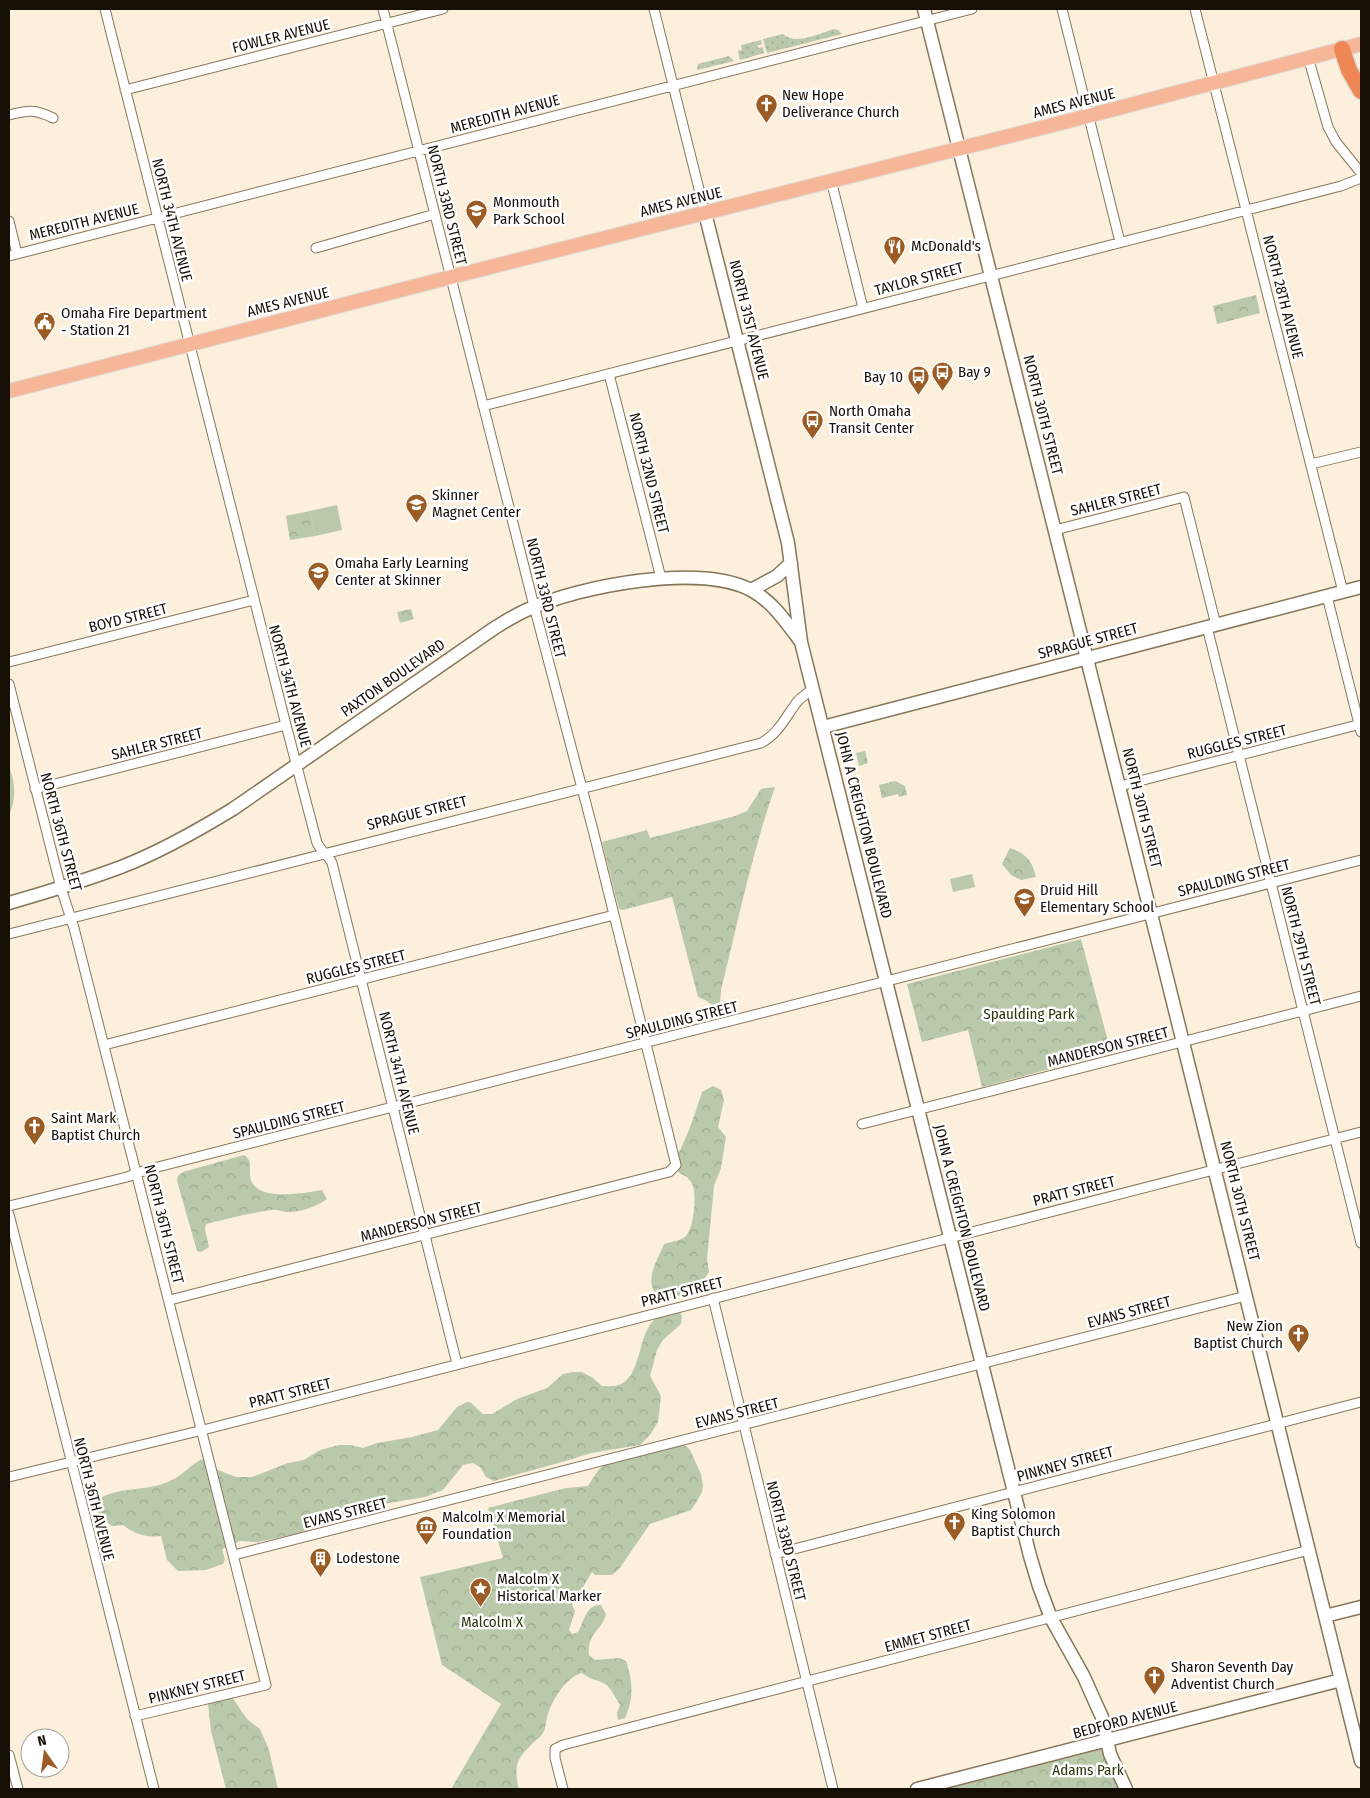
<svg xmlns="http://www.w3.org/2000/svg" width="1370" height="1798" viewBox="0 0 1370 1798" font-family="'Fira Sans Condensed',sans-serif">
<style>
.grass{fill:url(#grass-dots)}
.forest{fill:url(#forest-crowns)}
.garden{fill:#bac9a9}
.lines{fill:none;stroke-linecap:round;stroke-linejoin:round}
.street-casing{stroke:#877659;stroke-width:11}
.secondary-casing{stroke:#877659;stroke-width:15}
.primary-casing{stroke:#dedddc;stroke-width:16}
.highway-casing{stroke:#dedddc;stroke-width:19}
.street{stroke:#fff;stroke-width:9}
.secondary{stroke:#fff;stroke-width:12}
.primary{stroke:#f5b798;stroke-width:14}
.highway{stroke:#ee8753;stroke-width:16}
.labels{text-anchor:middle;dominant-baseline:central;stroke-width:5;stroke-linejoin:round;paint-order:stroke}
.street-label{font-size:15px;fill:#160f05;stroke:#fff}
.poi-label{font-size:15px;fill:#160f05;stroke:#fff;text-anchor:start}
.park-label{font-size:15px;fill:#28380c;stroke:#fff}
</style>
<defs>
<pattern id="grass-dots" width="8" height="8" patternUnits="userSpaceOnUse" patternTransform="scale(1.25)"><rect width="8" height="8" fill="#bac9a9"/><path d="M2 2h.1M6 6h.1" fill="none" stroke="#9fab90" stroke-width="1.8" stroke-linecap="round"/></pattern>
<pattern id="forest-crowns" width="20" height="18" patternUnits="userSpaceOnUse" patternTransform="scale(1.25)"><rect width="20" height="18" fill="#bac9a9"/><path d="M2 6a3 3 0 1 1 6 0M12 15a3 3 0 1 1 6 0" fill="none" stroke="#9fab90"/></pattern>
</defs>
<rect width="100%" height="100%" fill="#fcf0dd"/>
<path class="grass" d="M834,29l4,1 4,4 -75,19 -4,-14 20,-5c12,12 37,-1 51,-5z
M761,40l1,4 -5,2 1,2 5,-1 1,6 -24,7 -2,-9 4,-1 -1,-5z
M729,56l5,5 -37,9 1,-6z"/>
<path class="forest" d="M1256,295l4,18 -43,11 -4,-18z
M310,511l5,25 -25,4 -4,-24z
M411,609l3,10 -14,4 -3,-11z
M865,751l3,12 -9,3 -3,-13z
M895,781l10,5 2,9 -8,2 -1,-3 -16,4 -3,-13z
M775,787c-23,66 -37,135 -54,203l-1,15 -4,3 -11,-8 -7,-3 -26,-100 -49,13 -4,-1 -17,-67 45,-12 3,8 85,-22 12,-5 14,-22z
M1010,848c16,6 22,12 26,29l-15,3 -10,-5 -9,-11z
M1081,939l30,114 -129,34 -14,-57 -46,12 -15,-58z
M713,1086l8,4 3,10 -6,27 8,10 -5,31 -7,18 -7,73 2,13c-3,4 -5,9 -9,12 -10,9 -40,23 -47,5 -6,-14 6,-32 11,-45 6,-2 15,-3 21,-7 9,-8 13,-45 6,-55 -7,-11 -16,-4 -15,-22 1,-6 4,-9 6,-14 8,-17 14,-36 20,-54z
M244,1155c9,6 5,12 6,21 3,27 54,17 72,14l5,9c-9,7 -28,14 -40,13 -6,0 -9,-3 -15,-2 -23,3 -44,9 -66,14l-1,5 4,18 -8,5 -4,-1 -20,-70 1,-5 5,-4z
M680,1312l2,5 -1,7 -18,16 -6,10 -7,26 11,20 -3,26 -8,13 -10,10 -49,8 -22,7 -75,21 -8,-4 -6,-10 -7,-4 -10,2 -20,25 -18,7 -66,11 -22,11 -16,4 -12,8 -51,11 -18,-1 -18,8 3,11 -2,4 -17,6 -28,1 -11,-11 -6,-24c-15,2 -26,-2 -38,-11l-11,1 -10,-7 -5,-9 3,-12c23,-12 46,-6 70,-17 12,-5 20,-16 32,-22l16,11 18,7h16l36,-14 16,-3 16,-10 19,-5h12l12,3 14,-5 35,-6 26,-7 19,-23 10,-5h3l13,12h9l25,-15 30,-11 16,-14 10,-2h9l11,6 9,8c6,0 13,1 19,-2 22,-9 16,-59 40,-69 6,-3 12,-2 19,-3z
M682,1445l4,1 4,4 11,24 2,11 -1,7 -5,9 -6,9 -41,14 -31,45 -7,6h-17l-3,-3 -20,33 3,6 -6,19 3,4 6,-2c6,-10 8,-28 23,-27l5,9c-3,16 -19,18 -17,41l6,5 24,-2 7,3c7,21 8,37 -1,57l-7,2 -1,-7 3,-8c-4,-6 -9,-17 -15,-21 -8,-5 -15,-4 -23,-11 -16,4 -29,26 -34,41 -2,6 -2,14 -5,19 -1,3 -6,6 -8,8 -18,18 -22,23 -16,48h-68l50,-85 -59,-39 -22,-88 83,-19 -15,-50 78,-20 22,-2 11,-17 9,-6z
M222,1697h10l15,22 13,10 9,21 9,39h-52l-15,-58 -3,-27z
M1100,1748l4,5 17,36h-185z"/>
<path class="garden" d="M337,505l5,25 -27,6 -5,-25z
M9,767c7,16 7,33 0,49z
M972,874l3,13 -22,5 -3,-13z"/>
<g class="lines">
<defs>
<path id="street" d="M105,9l181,716 31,118c4,8 11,12 15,20l125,501
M654,9l51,204
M1062,9l58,233
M1195,9l148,583
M1308,57l20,70 8,15 25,31
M125,90l318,-81
M9,115c19,-5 26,-6 44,3
M831,180l32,128
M9,221l8,33
M316,248l119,-34
M9,256l963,-247
M609,374l52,204
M483,406l858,-220 20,-8
M1311,464l50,-12
M1055,530l129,-33 32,128
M1327,596l34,136
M1207,627l154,616
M9,662l245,-62
M9,684l52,204 13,40 192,757 -131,31
M1120,786l241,-62
M35,789l251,-64
M9,934l752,-191c18,-10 24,-25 36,-41 4,-5 11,-9 16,-13
M104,1045l510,-130
M862,1124l499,-128
M9,1206l118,-29 19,-7 1215,-310
M9,1214l145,575
M713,1298l120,491
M170,1300l499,-128 7,-7 -83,-335 -59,-224 -151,-597
M9,1477l194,-47 1158,-298
M775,1554l586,-152
M234,1555l1012,-259
M9,1755l9,34
M563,1789l-8,-31v-9l8,-4 746,-195"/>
<path id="secondary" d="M924,9l243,969 194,783
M705,213l83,330 13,99 229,914 9,30 12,32 33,59 12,27 6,13 8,37 16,35
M751,590l26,-14 14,-13
M823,727l538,-140
M9,903c38,-11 75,-22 112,-36 39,-15 76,-36 112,-58l263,-182c10,-6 21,-13 33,-18 51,-23 170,-46 222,-19 21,11 36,33 50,52
M1325,1616l36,-9
M917,1789l424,-109"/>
<path id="primary" d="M9,391l442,-114 637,-161 273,-72"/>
<path id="highway" d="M1342,49l7,21 12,21"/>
</defs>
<use href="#street" class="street-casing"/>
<use href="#secondary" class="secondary-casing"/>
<use href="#primary" class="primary-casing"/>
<use href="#highway" class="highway-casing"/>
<use href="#street" class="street"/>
<use href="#secondary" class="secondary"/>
<use href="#primary" class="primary"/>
<use href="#highway" class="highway"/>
</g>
<defs>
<symbol id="church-pin" viewBox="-11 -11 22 30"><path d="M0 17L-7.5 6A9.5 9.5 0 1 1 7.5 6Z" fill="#9b5b24" stroke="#fff"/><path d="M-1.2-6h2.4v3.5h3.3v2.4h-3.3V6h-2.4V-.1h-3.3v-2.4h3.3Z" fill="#fff"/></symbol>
<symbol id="school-pin" viewBox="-11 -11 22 30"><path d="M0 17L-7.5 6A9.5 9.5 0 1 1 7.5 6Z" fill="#9b5b24" stroke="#fff"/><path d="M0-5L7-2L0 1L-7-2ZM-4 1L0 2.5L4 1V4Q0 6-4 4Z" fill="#fff"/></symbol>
<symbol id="restaurant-pin" viewBox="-11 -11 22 30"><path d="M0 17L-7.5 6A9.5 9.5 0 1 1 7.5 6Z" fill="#9b5b24" stroke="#fff"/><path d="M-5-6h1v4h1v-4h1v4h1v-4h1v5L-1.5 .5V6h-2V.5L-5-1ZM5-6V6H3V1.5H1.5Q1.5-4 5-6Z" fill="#fff"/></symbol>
<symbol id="civic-pin" viewBox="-11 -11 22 30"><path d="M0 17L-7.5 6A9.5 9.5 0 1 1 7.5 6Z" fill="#9b5b24" stroke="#fff"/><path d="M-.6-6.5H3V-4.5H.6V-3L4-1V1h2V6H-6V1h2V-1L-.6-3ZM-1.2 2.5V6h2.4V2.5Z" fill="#fff"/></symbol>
<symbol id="bus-pin" viewBox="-11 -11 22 30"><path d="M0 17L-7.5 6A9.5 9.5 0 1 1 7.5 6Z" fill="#9b5b24" stroke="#fff"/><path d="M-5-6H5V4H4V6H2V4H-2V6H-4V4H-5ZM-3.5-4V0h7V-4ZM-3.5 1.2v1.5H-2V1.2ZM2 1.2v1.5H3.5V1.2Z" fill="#fff"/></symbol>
<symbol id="museum-pin" viewBox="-11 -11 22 30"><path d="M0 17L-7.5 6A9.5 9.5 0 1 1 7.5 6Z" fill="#9b5b24" stroke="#fff"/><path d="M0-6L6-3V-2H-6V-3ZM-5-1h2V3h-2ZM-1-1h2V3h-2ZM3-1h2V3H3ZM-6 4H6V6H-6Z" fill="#fff"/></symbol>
<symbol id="building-pin" viewBox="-11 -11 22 30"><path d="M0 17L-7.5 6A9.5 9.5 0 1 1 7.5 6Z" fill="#9b5b24" stroke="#fff"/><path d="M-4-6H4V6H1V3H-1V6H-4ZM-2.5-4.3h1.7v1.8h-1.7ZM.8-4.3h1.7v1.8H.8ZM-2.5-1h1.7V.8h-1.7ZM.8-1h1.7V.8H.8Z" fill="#fff"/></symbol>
<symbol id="sight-pin" viewBox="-11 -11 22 30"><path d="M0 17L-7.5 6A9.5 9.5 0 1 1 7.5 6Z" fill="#9b5b24" stroke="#fff"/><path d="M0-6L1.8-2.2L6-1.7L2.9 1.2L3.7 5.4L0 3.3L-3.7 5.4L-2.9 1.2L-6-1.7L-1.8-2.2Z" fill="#fff"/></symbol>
</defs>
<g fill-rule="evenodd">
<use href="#church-pin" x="754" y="92" width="25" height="34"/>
<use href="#school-pin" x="464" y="198" width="25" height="34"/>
<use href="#restaurant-pin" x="882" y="234" width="25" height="34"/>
<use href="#civic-pin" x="32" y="310" width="25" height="34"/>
<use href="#bus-pin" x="930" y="360" width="25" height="34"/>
<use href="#bus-pin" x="906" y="364" width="25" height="34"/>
<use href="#bus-pin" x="800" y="408" width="25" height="34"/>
<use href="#school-pin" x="404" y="492" width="25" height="34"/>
<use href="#school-pin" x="306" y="560" width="25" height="34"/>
<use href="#school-pin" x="1012" y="886" width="25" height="34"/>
<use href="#church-pin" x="22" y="1114" width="25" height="34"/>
<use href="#church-pin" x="1286" y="1322" width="25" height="34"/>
<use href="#church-pin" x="942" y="1510" width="25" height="34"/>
<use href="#museum-pin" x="414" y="1514" width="25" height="34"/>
<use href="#building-pin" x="308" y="1546" width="25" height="34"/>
<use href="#sight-pin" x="468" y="1576" width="25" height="34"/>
<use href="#church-pin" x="1142" y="1664" width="25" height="34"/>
</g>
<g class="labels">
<g class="street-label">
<text transform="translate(281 36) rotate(-14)">FOWLER AVENUE</text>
<text transform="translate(1074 103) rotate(-14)">AMES AVENUE</text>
<text transform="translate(505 114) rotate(-15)">MEREDITH AVENUE</text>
<text transform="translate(681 202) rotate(-14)">AMES AVENUE</text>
<text transform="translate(447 205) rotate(76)">NORTH 33RD STREET</text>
<text transform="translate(172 220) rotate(76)">NORTH 34TH AVENUE</text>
<text transform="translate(84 222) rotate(-14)">MEREDITH AVENUE</text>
<text transform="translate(919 279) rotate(-15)">TAYLOR STREET</text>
<text transform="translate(1283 297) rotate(76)">NORTH 28TH AVENUE</text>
<text transform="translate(288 302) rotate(-14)">AMES AVENUE</text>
<text transform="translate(749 320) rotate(76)">NORTH 31ST AVENUE</text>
<text transform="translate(1043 415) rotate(76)">NORTH 30TH STREET</text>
<text transform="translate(649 473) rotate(76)">NORTH 32ND STREET</text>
<text transform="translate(1116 500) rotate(-14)">SAHLER STREET</text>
<text transform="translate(546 598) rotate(76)">NORTH 33RD STREET</text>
<text transform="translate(128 618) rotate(-14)">BOYD STREET</text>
<text transform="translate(1088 641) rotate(-15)">SPRAGUE STREET</text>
<text transform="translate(393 678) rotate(-35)">PAXTON BOULEVARD</text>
<text transform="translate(290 686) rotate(75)">NORTH 34TH AVENUE</text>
<text transform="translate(1237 742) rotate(-14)">RUGGLES STREET</text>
<text transform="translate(157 744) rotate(-14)">SAHLER STREET</text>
<text transform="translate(1142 808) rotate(76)">NORTH 30TH STREET</text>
<text transform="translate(417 813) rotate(-14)">SPRAGUE STREET</text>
<text transform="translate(864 825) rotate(76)">JOHN A CREIGHTON BOULEVARD</text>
<text transform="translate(61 832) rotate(75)">NORTH 36TH STREET</text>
<text transform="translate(1234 878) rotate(-14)">SPAULDING STREET</text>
<text transform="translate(1301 946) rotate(76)">NORTH 29TH STREET</text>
<text transform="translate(356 967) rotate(-14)">RUGGLES STREET</text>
<text transform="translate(682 1020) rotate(-14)">SPAULDING STREET</text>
<text transform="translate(1108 1047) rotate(-14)">MANDERSON STREET</text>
<text transform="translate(399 1073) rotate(76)">NORTH 34TH AVENUE</text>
<text transform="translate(289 1120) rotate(-14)">SPAULDING STREET</text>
<text transform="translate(1074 1191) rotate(-14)">PRATT STREET</text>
<text transform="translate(1240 1201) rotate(76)">NORTH 30TH STREET</text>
<text transform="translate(962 1218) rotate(76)">JOHN A CREIGHTON BOULEVARD</text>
<text transform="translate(421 1222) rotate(-14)">MANDERSON STREET</text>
<text transform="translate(164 1224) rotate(76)">NORTH 36TH STREET</text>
<text transform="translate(682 1292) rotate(-14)">PRATT STREET</text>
<text transform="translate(1129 1312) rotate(-15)">EVANS STREET</text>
<text transform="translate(290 1393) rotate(-14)">PRATT STREET</text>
<text transform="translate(737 1413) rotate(-14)">EVANS STREET</text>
<text transform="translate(1065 1464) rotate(-15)">PINKNEY STREET</text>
<text transform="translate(94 1499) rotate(76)">NORTH 36TH AVENUE</text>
<text transform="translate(345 1513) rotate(-14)">EVANS STREET</text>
<text transform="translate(786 1541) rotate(76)">NORTH 33RD STREET</text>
<text transform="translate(928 1636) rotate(-15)">EMMET STREET</text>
<text transform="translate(197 1687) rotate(-14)">PINKNEY STREET</text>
<text transform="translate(1125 1720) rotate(-15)">BEDFORD AVENUE</text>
</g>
<g class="poi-label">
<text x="782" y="95">New Hope<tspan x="782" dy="17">Deliverance Church</tspan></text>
<text x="493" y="202">Monmouth<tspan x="493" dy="17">Park School</tspan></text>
<text x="911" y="246">McDonald's</text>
<text x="61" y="313">Omaha Fire Department<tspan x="61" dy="17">- Station 21</tspan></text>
<text x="958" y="372">Bay 9</text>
<text x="903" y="377" text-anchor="end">Bay 10</text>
<text x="829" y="411">North Omaha<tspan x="829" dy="17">Transit Center</tspan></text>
<text x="432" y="495">Skinner<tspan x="432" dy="17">Magnet Center</tspan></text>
<text x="335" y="563">Omaha Early Learning<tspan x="335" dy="17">Center at Skinner</tspan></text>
<text x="1040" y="890">Druid Hill<tspan x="1040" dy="17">Elementary School</tspan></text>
<text x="51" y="1118">Saint Mark<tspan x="51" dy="17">Baptist Church</tspan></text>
<text x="1283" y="1326" text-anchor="end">New Zion<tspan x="1283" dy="17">Baptist Church</tspan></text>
<text x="971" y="1514">King Solomon<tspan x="971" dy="17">Baptist Church</tspan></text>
<text x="442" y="1517">Malcolm X Memorial<tspan x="442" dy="17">Foundation</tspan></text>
<text x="336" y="1558">Lodestone</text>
<text x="497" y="1579">Malcolm X<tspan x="497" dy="17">Historical Marker</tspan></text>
<text x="1171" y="1667">Sharon Seventh Day<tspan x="1171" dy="17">Adventist Church</tspan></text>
</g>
<g class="park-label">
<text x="1029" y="1014">Spaulding Park</text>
<text x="492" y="1622">Malcolm X</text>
<text x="1088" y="1770">Adams Park</text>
</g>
</g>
<rect width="1370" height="1798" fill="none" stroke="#160f05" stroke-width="20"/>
<g transform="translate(45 1753) rotate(346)"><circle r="24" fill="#ffffff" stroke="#a29f9b"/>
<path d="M0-4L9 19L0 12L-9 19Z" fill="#9b5b24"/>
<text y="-8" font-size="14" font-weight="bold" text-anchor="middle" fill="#160f05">N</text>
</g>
</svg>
